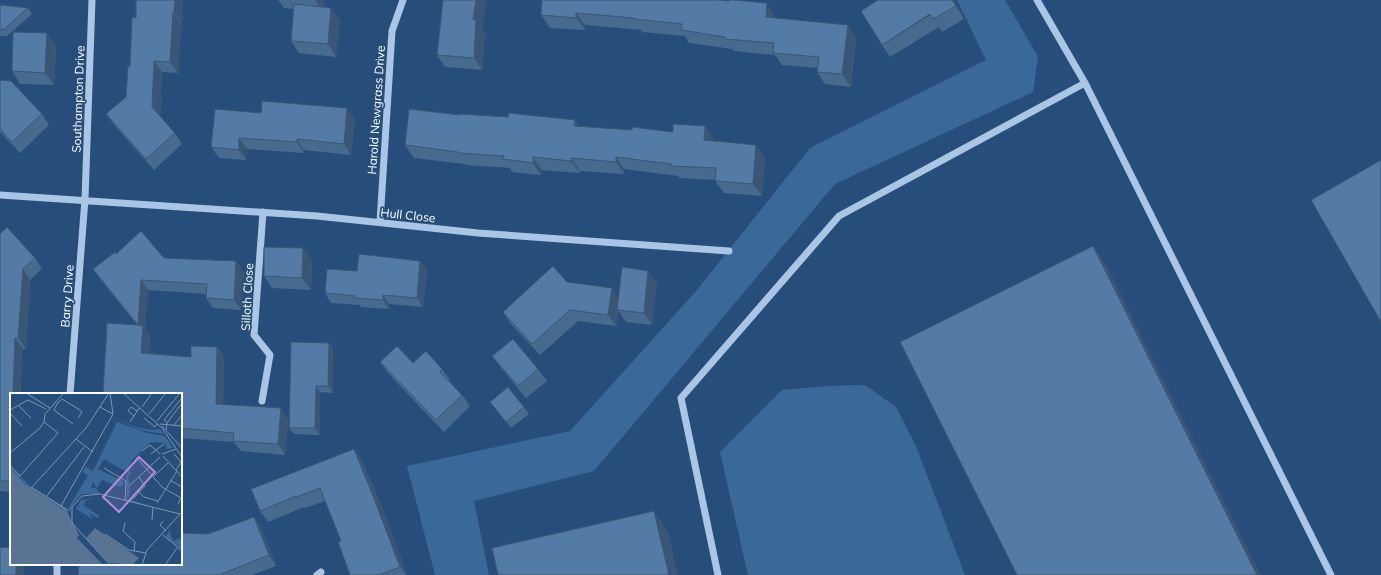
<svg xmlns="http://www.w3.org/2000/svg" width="1381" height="575" viewBox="0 0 1381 575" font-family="Mulish,sans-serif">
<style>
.green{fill:#3a6898}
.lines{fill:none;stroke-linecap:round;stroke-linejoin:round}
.minor{stroke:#aac6e4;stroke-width:7}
.wall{fill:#476a8f}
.shaded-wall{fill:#3a5674}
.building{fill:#537ba6;stroke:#3a5674}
.labels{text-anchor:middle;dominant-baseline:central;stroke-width:3.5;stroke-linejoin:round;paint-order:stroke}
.street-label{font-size:12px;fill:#fff;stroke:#274e7b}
.inset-road{fill:none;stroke:#7d95b0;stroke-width:1}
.view{fill:#b68bdc;fill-opacity:0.15;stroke:#b68bdc;stroke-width:2}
.inset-edge{fill:none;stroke:#fff;stroke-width:2}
</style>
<rect width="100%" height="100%" fill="#274e7b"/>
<path class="green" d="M957,0h48l33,57 -5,35 -198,92 -241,287 -120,30 15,74h-54l-28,-109 163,-35 127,-141 113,-142 176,-88z
M865,385l31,22 20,39 49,129h-217l-28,-123 62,-62 45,-4z"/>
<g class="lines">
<path class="minor" d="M1037,0l48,83 246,492
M0,195l317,21 161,17 251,18
M380,222l12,-191 11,-31
M70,394l15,-195 7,-199
M262,401l8,-46 -16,-20 9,-123
M57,575v-11
M317,575l4,-3
M718,575l-37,-177 158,-182 246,-133"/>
</g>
<path class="wall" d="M183,0l-1,23h-1l-3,50 -16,-1 -2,44 15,17 7,11 -28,26 -40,-45 -8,-11 20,-17 10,-79z
M278,0h46v7l16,13 -4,37 -37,-4 -8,-12 3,-32 -10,-1z
M443,0h43l-4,29 3,4 -3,37 -37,-3 -8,-12z
M542,0l233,16v2l81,19 -5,50 -26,-3 -8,-12v-4l-35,-3 -7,-10 -41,-4 -2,-2 -43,-6 -4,-7 -43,-4 -1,-2 -56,-5v5l-35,-2 -9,-13z
M954,0l10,19 -22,13 -3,-5 -49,30 -8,-12z
M0,5l28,3 4,6 -25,22h-7z
M56,45l-2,40 -34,-1 -8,-13z
M0,80l42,34 7,11 -29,28 -20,-21z
M261,113l94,6 -4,36 -47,-5v3l-57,-4 -1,11 -27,-2 -8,-11z
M460,115l115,5 4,6 134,12v3l52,16 -3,39 -38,-3 -9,-12v-1l-35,-2 -2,-2 -54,-7v5l-44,-3v2l-38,-3 -1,5 -29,-3 -2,-4 -44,-3 -1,-1 -51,-6 -9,-13z
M0,234l35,24 7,11 -12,11 -4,69h-3l-12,45v98l-11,-1z
M303,248l9,12 -1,30 -39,-2 -8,-12z
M164,258l80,14 -3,38 -28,-2 -7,-10v-4l-58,-4 -3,39 5,7 -1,17 42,4 26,-10 7,10 -1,48 65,14 -3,36 -44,-4 -7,-9 -53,-4v-44h-78l34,-69 -37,-46 -7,-10z
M420,261l7,9 -4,37 -34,-3v5l-28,-2 -1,-2 -29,-2 -6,-10 32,-22z
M567,282l52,16 38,-15 -5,42 -26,-3 -8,-12 -2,16 -38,-5 -38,34 -30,-32 -7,-11z
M329,343l4,6v44l-13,-1v43l-26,-1 -5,-6z
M492,356l46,13 9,12 -21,17 -25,-30z
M380,362l33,1 29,6 8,11 -1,1 13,14 8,11 -26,26 -56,-59z
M490,402l34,5 5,7 -18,14z
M354,449l8,12 22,51 23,63h-57l-9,-34 -16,-40 -20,7 -1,-1 -36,15 -8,-11z
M254,517l7,10 15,39 -24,9h-174l130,-41z"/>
<path class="shaded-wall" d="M175,0h8l-1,23 -8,-11z
M315,0h9l-1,12z
M476,0h10l-4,29 3,4 -3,37 -8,-12 -1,-38z
M952,0h2l10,19 -8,-13z
M767,3l8,13 -1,14 -8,-13z
M331,8l9,12 -4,37 -8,-13z
M173,12l8,11 -3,50 -8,-11z
M576,13l9,12v5l-9,-12z
M848,25l8,12 -5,50 -9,-13z
M47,33l9,12 -2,40 -9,-12z
M154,61l8,11 -2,46 -8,-11z
M347,108l8,11 -4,36 -7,-11z
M575,120l8,12 -9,-6z
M705,126l8,12v15l-9,-13z
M239,138l8,11 -1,11 -7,-10z
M297,139l7,11v3l-7,-11z
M756,145l9,12 -3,39 -9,-12z
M533,157l9,13 -1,5 -8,-12z
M616,157l8,12v5l-8,-12z
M571,158l9,13v2l-9,-12z
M1093,246l14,20 154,309h-4z
M303,248l9,12 -1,30 -9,-12z
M236,261l8,11 -3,38 -7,-10z
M420,261l7,9 -4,37 -6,-9z
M23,269l7,11 -4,69 -8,-11z
M648,271l9,12 -5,42 -8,-12z
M141,280l7,10 -3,39 5,7 -2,27 -7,-10 -3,-28z
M612,288l7,11 -3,27 -8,-11z
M383,295l6,9v5l-6,-9z
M15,338l8,11 -2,45h-8z
M329,343l4,6v44l-5,-7z
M217,347l7,10 -1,58 -7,-11z
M316,386l4,6v43l-5,-7z
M281,408l7,11 -3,36 -7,-11z
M11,443v41l-2,-3z
M354,449l8,12 22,51 23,63h-1l-6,-8z
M654,511l14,20 10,44h-9z
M254,517l7,10 15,39 -7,-11z
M16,564h9l-1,11h-8z"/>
<path class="building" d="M136,0h39l-1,12h-1l-3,50 -16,-1 -2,46 23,26 -29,26 -40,-45 20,-17 2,-31h2l2,-49 4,1z
M443,0h33l-3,20h3l-2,38 -37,-3z
M542,0h177l10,1v-1h5l33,3 -1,14 82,8 -6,49 -25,-2 2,-15 -46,-4 1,-10 -49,-4v-2l-44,-7 1,-6 -48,-5v-1l-58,-5v5l-35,-3z
M878,0h74l4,6 -23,13 -3,-5 -48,31 -21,-34z
M294,4l37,4 -3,36 -37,-3z
M0,5l28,3 -25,22 -3,-1z
M13,32l34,1 -2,40 -33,-2z
M0,80l11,1 31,33 -30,28 -12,-13z
M262,101l85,7 -3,36 -47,-5v3l-58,-4v12l-28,-3 4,-38 46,4z
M409,109l51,6v-1l48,3 1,-4 66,7 -1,6 58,4v-3l41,5v-8l32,2 -1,14 52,5 -3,39 -38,-3 1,-13 -45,-2v-2l-55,-7v5l-45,-4v3l-38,-4v6l-30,-4 1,-3 -46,-3v-1l-53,-7z
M1381,160v162l-70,-122z
M7,227l28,31 -12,11 -5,69h-3l-2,56h-2v49l-2,38h-9v-247z
M141,231l23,27 72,3 -2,39 -28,-2 1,-14 -66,-4 -3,45 5,1 -2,27 50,4v-11l26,1 -1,57 65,4 -3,36 -45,-3 1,-8 -53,-5v-34h-78l4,-71 31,2 -45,-56 22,-17 1,2z
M1093,246l164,329h-240l-117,-233z
M264,247l39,1 -1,30 -38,-2z
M359,254l61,7 -3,37 -34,-3v5l-28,-2v-2l-30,-3 2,-24 30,2z
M553,266l14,16 45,6 -4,27 -38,-5 -38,34 -29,-32z
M622,267l26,4 -4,42 -27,-3z
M513,339l25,30 -20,17 -26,-30z
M291,342l38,1 -1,43h-12l-1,42h-26z
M397,346l16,17 13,-12 16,18 -2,3 22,23 -26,25 -56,-58z
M508,387l16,20 -18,15 -16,-20z
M354,449l21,52 25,66 -21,8h-29l-12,-33 3,-1 -21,-53 -24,9v-1l-36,15 -9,-22z
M654,511l15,64h-171l-6,-27z
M254,517l15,38 -50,20h-141l1,-11h102v-31l27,1z
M0,547l11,1v16h5v11h-16z"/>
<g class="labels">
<g class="street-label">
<text transform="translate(78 99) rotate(-88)">Southampton Drive</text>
<text transform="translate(376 110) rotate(-86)">Harold Newgrass Drive</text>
<text transform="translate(408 215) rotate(6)">Hull Close</text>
<text transform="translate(67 296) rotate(-86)">Barry Drive</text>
<text transform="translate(247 297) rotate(-87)">Silloth Close</text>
</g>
</g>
<g transform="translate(10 393)">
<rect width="172" height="172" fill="#274e7b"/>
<path d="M102,24l24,10 15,3 9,-1 4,5 -24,-4zM107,29l30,11 18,3 8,12 -6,1 -2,-6 -14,-1 -19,18 -5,9 4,3 -3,5 2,14 -2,8 24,7 -25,-6 -1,-23 2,-4 -24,-14 -6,10 25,12 1,3 -4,3 -18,-7 -5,8 -4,-6 -2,6h5l4,6h-18l-8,8 -4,9 -3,1 12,23 -69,-61v-8l21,21 37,22 20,-34 -6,-3 4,-5 7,4zM83,105l-8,3 -1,5 14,9 1,4 -10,-6 4,6 -17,-10 5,-9zM159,137l4,11 9,-3v12l-16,-13z" fill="#3a6898"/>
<path d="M0,75l14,16 43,28 12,23 -2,3 26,27h-93zM85,135l44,30 -7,7 -23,-2 -23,-25z" fill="#587393"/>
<path class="inset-road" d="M16,0l24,15M113,0l39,35 20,29M47,11l5,-5 18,11 2,2 -4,6M47,11l-3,6 19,14M9,13l12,12M90,14l13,7M132,14l10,-14M0,17l18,-10 18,9M0,20l12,13M139,21l17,-21M124,23l-6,-5 3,-4 6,4M134,25l11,9 2,-3M147,28l23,-28M120,29l9,-14M157,29l-3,-2 17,-21M150,31l22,2M164,32l8,-10M152,33l20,22M156,37l1,-7 15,-20M66,46l17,13M132,58l8,-6 10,9M0,60l30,-25 4,-6 1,-8 19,-21M141,61l13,-10M152,61l14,-5M164,61l7,8 -5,8M153,63l19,21M126,64l26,30 19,11 -3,6M0,72l10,11 38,-43 -14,-11M94,75l22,13 -1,20M144,83l14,-13M160,87l12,7M119,93l31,-29M21,94l36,23M22,94l54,-59 23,-35M129,99l5,5 14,4M36,104l38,-50M123,106l12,-13 -6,-9M147,110l20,-32M51,113l52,-92 -3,-21M142,127l1,-13M153,128l-3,4 6,6M115,130l-2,8 12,11 -1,9M95,141l24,16 17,3M153,142l19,16M100,172l-38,-42v-16l10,-11 18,-2 80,20M132,172l5,-15 35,-38M155,172l12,-17"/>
<path class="view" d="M129,64l16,15 -36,40 -16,-15z"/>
<rect width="172" height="172" class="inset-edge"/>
</g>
</svg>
